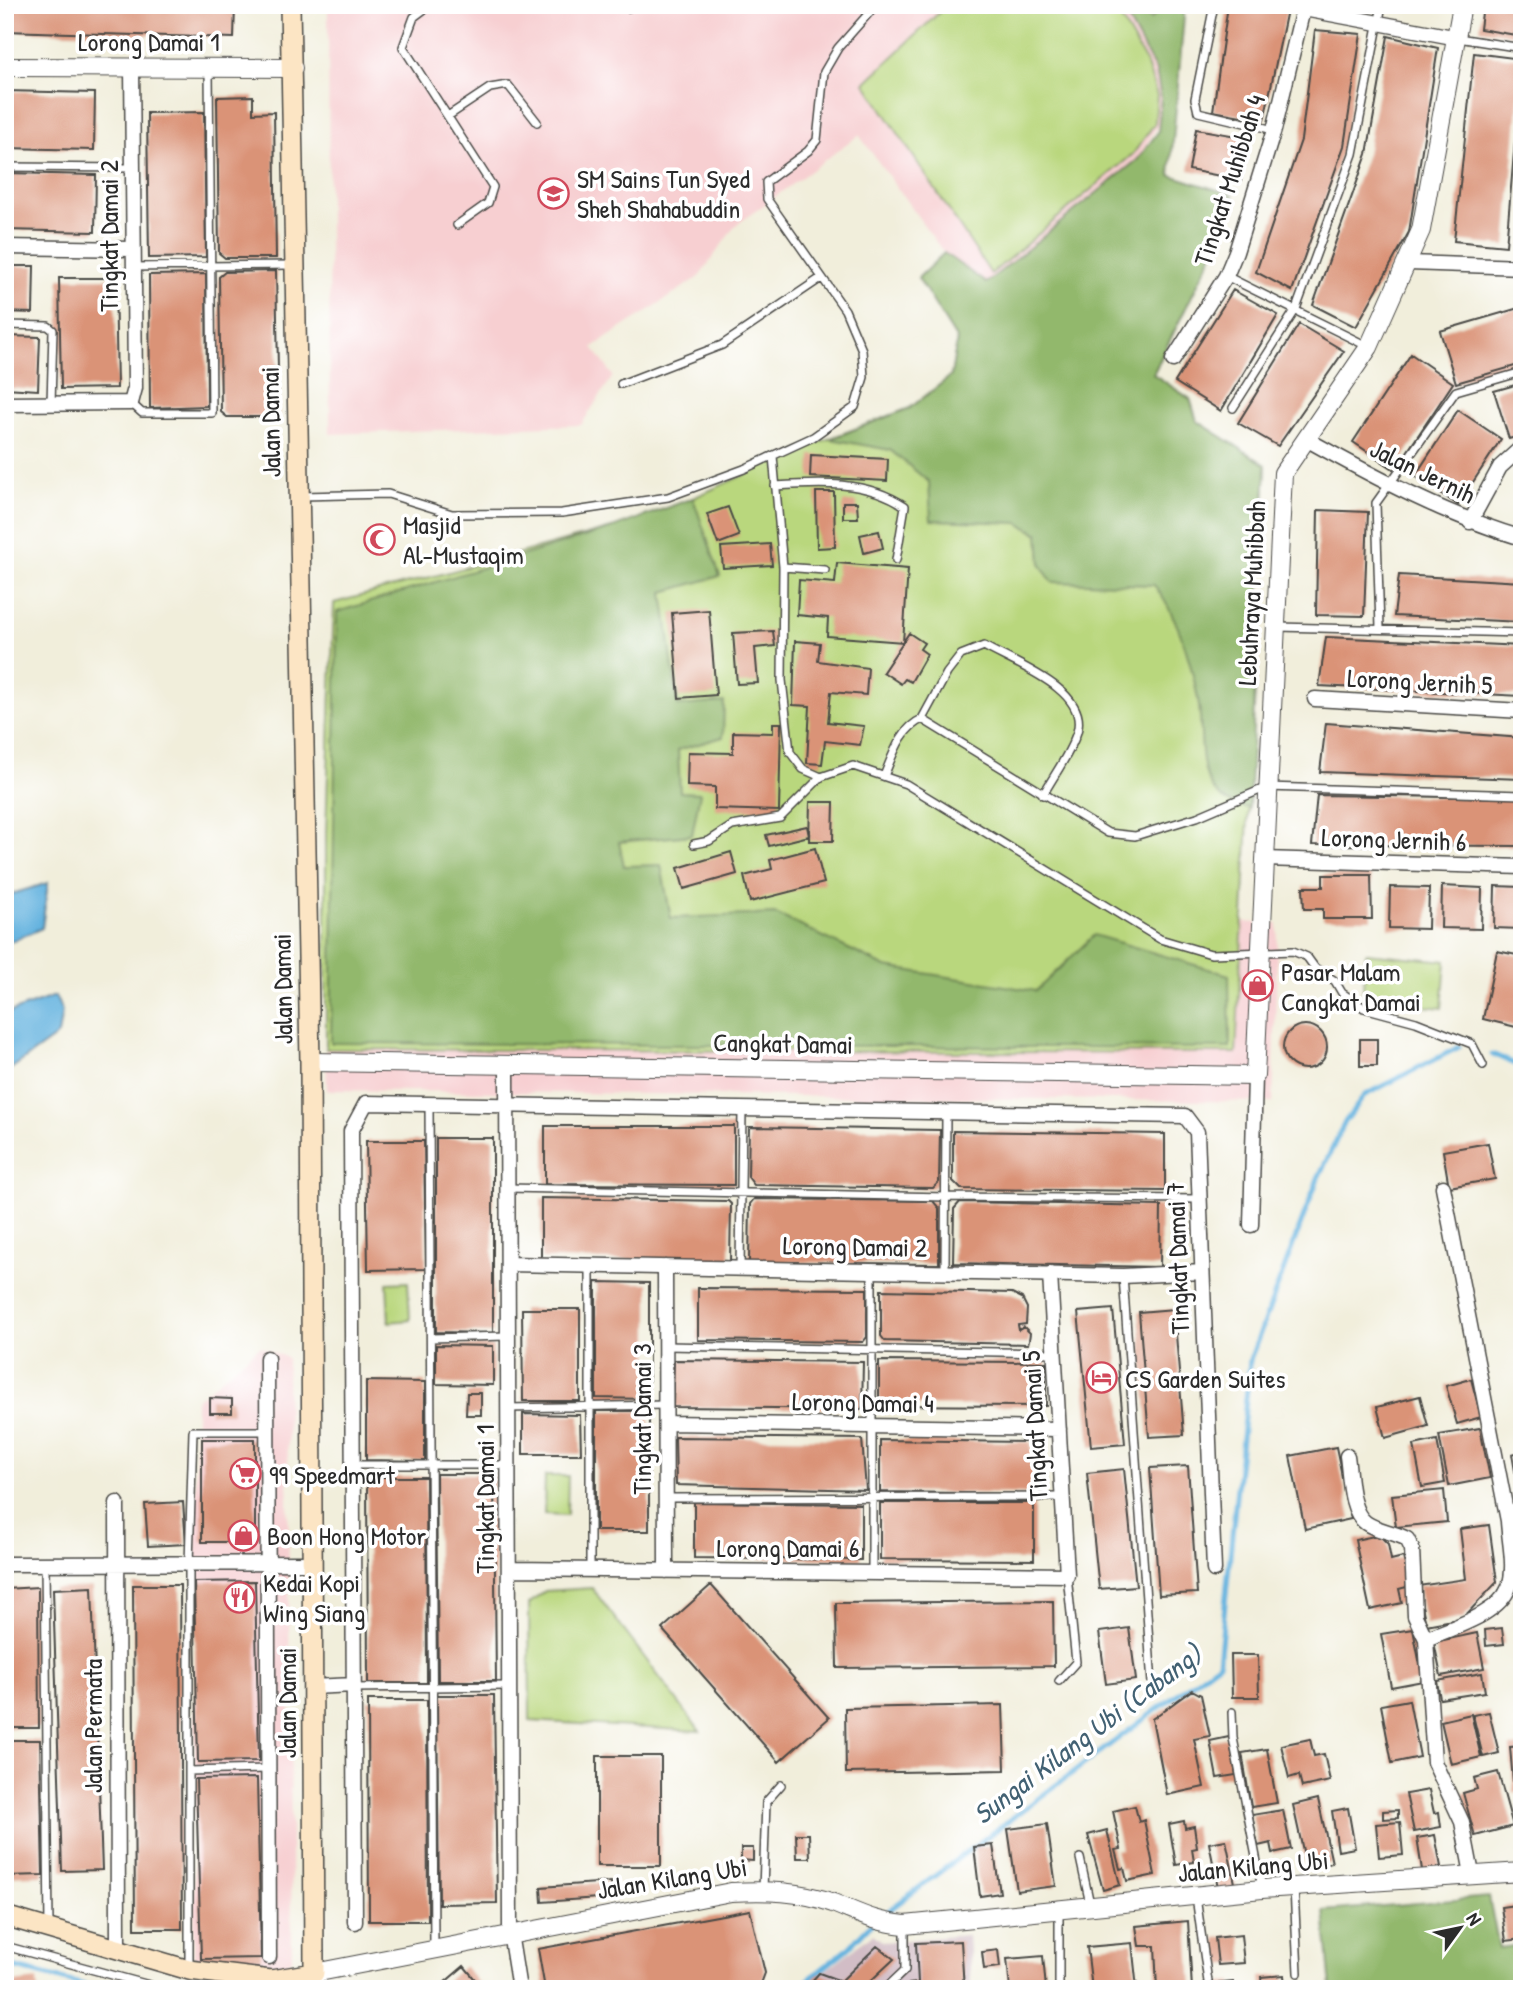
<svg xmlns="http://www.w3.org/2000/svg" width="1527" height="1994" viewBox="0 0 1527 1994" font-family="'Patrick Hand',sans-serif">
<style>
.built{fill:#f7cfd1}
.industrial{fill:#d2bdc6}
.green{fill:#b9d77d;stroke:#728154;stroke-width:2}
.forest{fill:#92b86c;stroke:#5e724c;stroke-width:2}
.water{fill:#65b3df;stroke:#486f85;stroke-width:2}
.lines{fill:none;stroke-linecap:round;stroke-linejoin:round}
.stream{stroke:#65b3df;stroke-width:5}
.building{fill:#da9377}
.service-casing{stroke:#494845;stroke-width:10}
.minor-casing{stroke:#494845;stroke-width:17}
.tertiary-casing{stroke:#494845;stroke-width:20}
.secondary-casing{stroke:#494845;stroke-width:22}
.service{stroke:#fff;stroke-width:7}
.minor{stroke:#fff;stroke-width:14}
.tertiary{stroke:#fff;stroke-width:18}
.secondary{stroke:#fce5c4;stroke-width:19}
.labels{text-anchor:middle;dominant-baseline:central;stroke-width:7;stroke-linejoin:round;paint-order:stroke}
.street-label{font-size:26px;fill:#2b2b2b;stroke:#fff}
.poi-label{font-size:26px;fill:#2b2b2b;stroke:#fff;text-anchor:start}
.water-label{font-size:28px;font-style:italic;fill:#426173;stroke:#fff}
</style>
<rect width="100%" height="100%" fill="#fff"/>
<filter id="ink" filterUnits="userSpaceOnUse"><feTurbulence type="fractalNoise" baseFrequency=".0143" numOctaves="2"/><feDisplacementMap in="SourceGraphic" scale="14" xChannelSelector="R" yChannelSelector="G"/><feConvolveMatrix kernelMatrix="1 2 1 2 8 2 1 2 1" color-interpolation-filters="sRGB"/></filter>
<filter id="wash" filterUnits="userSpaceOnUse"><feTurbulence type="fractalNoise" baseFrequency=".00686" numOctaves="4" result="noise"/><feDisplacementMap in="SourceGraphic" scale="28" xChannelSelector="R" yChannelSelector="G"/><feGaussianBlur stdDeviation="1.57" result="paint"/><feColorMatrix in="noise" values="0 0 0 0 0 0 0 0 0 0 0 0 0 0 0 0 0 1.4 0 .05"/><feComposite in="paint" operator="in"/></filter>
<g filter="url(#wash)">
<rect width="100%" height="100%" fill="#f1eedb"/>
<path class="built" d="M328,5h853l-18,112 -26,43 -152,123 -41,-30 -85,-118 -124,91 -36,51 -106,70 20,29 -32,49 -251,9z
M1243,922l35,2 -5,178 -946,-12 -1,-41 910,4z
M260,1346l27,12 5,602 -19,10 -23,-1 -56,-12 2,-557z"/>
<path class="industrial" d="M873,1934l10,8 85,-7 3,54h-170z"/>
<path class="green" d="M947,5h166l33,57 11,33 -2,28 -22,31 -142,120 -126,-191z
M1233,195l-17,52 -63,127 37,25 7,22 69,44 -30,588 -910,-4v-217l8,-229 282,-76 77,-29 106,-48 111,-42 41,-32 6,-36 -13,-21z
M1366,953l80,8 -4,47 -80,-8z
M408,1282l2,38 -21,2 -2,-39z
M545,1476h23l-1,39 -23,-1z
M592,1588l108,143 -170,-10 -1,-117 16,-13z"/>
<path class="forest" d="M1120,5h16l15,14 12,-14h22l-15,170 63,20 -17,52 -63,127 37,25 7,22 69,44 -17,343c-60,-8 -43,-67 -51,-109 -7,-38 -20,-83 -44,-114l-102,-3 -11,-17 -2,-31 -21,-11 -87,-3 -2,-38 -39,-32 -60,-11 80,-31 41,-32 6,-36 -39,-62 26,-25 42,30 151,-123 21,-28 3,-34 -5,-27z
M693,498l27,78 -57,16 15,114 46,-4 -1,35 -45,13 2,42 20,1 -8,42 -73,7 5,24 37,-1 10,53 105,-4 110,53 150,24 58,-56 135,40 1,73 -899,-5 6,-431 279,-85z
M1489,1897l10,51 23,-3v44h-191l-7,-78z"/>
<path class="water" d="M48,883l-6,45 -37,16v-48z
M55,996l7,15 -4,24 -53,38v-59z"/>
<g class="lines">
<path class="stream" d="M1492,1054l30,13
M880,1917l339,-254 31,-303 68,-182 27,-56 20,-27 94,-48
M5,1965l95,24
M797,1989l50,-40 25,-26"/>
</g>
<g id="blocks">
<path class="building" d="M5,5h230l-1,33 -229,-7z
M1228,5h60l-24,115 -51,-9z
M1483,5h39v31l-42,-7z
M1315,30l46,4 -17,112 -52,145 -36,-19 45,-132z
M1388,36l50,12 -29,184 -53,95 -43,-22 54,-151z
M1474,53l48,6 -16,187 -52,-5z
M5,91l90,2 -1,57 -89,-2z
M253,96v17l21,-1 2,146h-51l-6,-5 -2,-156z
M204,112l2,145 -57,1 -2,-145z
M1196,129l52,9 -7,42 -52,-10z
M5,173l91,2 -1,57 -90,-2z
M5,266h29l-1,47 -28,-1z
M276,271l3,146h-52l-6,-5 -2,-135 6,-5z
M206,274l1,132 -57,2 -1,-133z
M59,278h56l2,110 -56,1z
M1233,290l45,25 -57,96 -46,-29z
M1522,307v57l-66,19 -16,-52z
M1299,324l45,27 -66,95 -40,-23z
M5,336l35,1 -2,53 -33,-2z
M1411,354l42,29 -58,87 -42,-28z
M1522,383v52l-13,4 -15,-48z
M1458,410l43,29 -43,66 -43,-29z
M811,455l77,4 -1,22 -77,-4z
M816,492h18l1,55 -18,1z
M843,502h14l1,16h-15z
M728,507l11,29 -21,8 -11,-30z
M1318,510l50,2 -4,104 -48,-1z
M879,531l4,17 -19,5 -4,-18z
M770,544l2,21 -49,3 -2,-21z
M837,563l71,6 -5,73 -76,-6 1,-18 -31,-3 2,-35 36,3z
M1399,575l123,7v40l-128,-6z
M709,610l7,85 -37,3 -7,-85z
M773,631l2,15 -20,2 3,35 -21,1 -4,-51z
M909,633l15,10 -4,6 7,5 -16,28 -6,-3 -4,5 -18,-12z
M1326,637l196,9v50l-203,-10z
M795,641l25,2 -2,18 50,7 -2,27 -35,-3 -3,30 36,4 -4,19 -35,-4 -3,23 -15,-1 3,-57 -17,-1z
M773,723h8l-2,88 -64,-2v-22l-28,-1 1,-34 45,1v-21l40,1z
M1326,723l196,15v41l-202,-7z
M1317,795l205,3v48l-210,-1z
M810,802h24l-1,39h-24z
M807,826l2,10 -40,10 -3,-11z
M815,848l9,35 -74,19 -6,-26 28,-7 -2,-9z
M731,852l6,22 -53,15 -6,-21z
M1323,875h48l1,44h-49v-10h-19l-1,-22h20z
M1442,886l40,2 -1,41 -40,-1z
M1495,886l27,1v42l-28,-1z
M1390,887l39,1 -1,41 -39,-1z
M1497,951l25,5v39l-6,32 -33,-8z
M1283 1047a22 22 0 1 1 44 0a22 22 0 1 1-44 0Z
M1360,1039h17v27h-17z
M545,1126h189v59l-189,-1z
M749,1127l191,3 -1,52 -6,6 -179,-3 -6,-8z
M953,1131l212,3v57l-204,-2 -8,-8z
M436,1138h57v195l-57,-1z
M366,1141h58l2,128 -58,1z
M1488,1143l7,36 -46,8 -6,-36z
M541,1198l187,3 3,3 -1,58 -189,-3z
M754,1199l179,2 6,7v56l-190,-2 1,-58z
M960,1202l201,4 -1,61 -207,-4 1,-54z
M596,1282l53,1v116l-53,-1z
M698,1288l169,1v48l-4,5 -165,-2z
M881,1290l131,3 10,5 5,10 -1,16 -8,1 1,5 5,-3 6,6 -1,7 -1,4 -143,-3 -4,-5z
M522,1309h58v92h-57z
M1113,1309l12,135 -34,3 -13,-135z
M1174,1309l10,126 -35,2 -10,-125z
M436,1345l57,1v39l-57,-1z
M674,1360l189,2 -1,47 -189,-2z
M879,1361l167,1v44l-167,-1z
M1471,1379l10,38 -24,7 -11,-38z
M366,1381l59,1v79l-59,-1z
M467,1393h14v22h-15z
M1420,1396l8,30 -43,12 -8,-31z
M210,1398l22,1v14h-22z
M596,1411h53v120h-53z
M523,1414l57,1 1,39h-58z
M1480,1428l10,50 -41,8 -10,-51z
M675,1437l187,2 4,51 -190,-5z
M1522,1437v44l-5,1 -5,-28 8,-2 -3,-14z
M202,1439h53v103h-53z
M880,1440l151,2v24h11v28l-162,-2z
M1437,1440l8,43 -23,4 -8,-42z
M1336,1447l15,72 -46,10 -15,-73z
M1188,1466l9,127 -38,2 -9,-127z
M1124,1469l12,117 -37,3 -12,-116z
M436,1474h58l2,207h-58z
M367,1477h59l1,206h-59z
M1444,1490l3,32 -51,5 -4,-32z
M183,1502l3,42 -38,2 -3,-42z
M694,1502l167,2v56l-167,-2z
M880,1503h154v57l-154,-1z
M1489,1525l8,57 -34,36 -37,7 -8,-39 48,-7 -6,-50z
M1379,1535l9,9 3,16 12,-3 7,29 -11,3 3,14 -32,7 -15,-70z
M255,1581l4,180 -61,1 -4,-180z
M133,1585h47l2,344h-47z
M711,1585l118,133 -50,44 -117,-133z
M38,1587l1,141h-34v-139z
M92,1587l10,283 -40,1 -9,-282z
M1053,1601l1,65 -217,2 -1,-65z
M1129,1628l7,52 -30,4 -7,-52z
M1502,1628l2,16 -18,2 -1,-16z
M1413,1629l10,52 -32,6 -10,-53z
M1477,1633l7,35 -43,8 -7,-34z
M1231,1655h27l1,42h-27z
M1482,1673l3,19 -45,7 -3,-18z
M1192,1690l9,5 9,41 -16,3 10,48 -37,8 -15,-76z
M437,1695h57l3,208 -58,1z
M368,1700h59l1,221h-59z
M1409,1700l11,57 -28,6 -11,-58z
M1003,1705l2,65 -159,3 -1,-65z
M1489,1712l10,41 -16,4 -10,-42z
M1471,1714l10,43 -30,7 -10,-43z
M1229,1737l7,38 -19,3 -7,-37z
M1310,1739l4,17 10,-2 6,27 -28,6 -3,-12 -10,3 -8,-33z
M5,1740h35l3,135 -38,1z
M1522,1746v46l-8,1 -4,-46z
M1267,1749l10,54 -26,4 -9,-54z
M597,1756h64v110h-64z
M1498,1772l15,54 -38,10 -12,-43 14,-4 -3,-11z
M257,1778l4,180 -60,1 -5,-180z
M1429,1790l5,23 5,-1 2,15 -27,5 -8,-38z
M1318,1799l14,64 -25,6 -14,-64z
M1135,1806l4,16 5,-2 11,55 -28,6 -3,-13 -4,1 -5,-19 6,-1 -8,-38z
M1348,1808l7,40 -17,3 -6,-40z
M1283,1810l8,39 -18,4 -2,-10 -13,3 -6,-31z
M1398,1810v8l-15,1v-8z
M1184,1821l1,7 9,-2 3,22 -5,1 2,13 -18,3 -7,-41z
M1400,1822l3,33 -24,2 -3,-33z
M1047,1824l9,62 -39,5 -9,-62z
M1107,1830l13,55 -17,5 -15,-55z
M796,1834h13l1,24h-13z
M1435,1835l6,32 -19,3 -5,-32z
M1226,1840l10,48 -17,4 -10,-49z
M993,1845l7,48 -20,3 -6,-49z
M741,1848h12v13l-12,-1z
M611,1882l1,15 -70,5 -1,-15z
M1522,1904v35l-16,2 -5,-34z
M750,1910l15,63 -6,16h-214l-7,-40z
M1188,1921l4,68h-35l-2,-43h-16l-3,-20z
M1241,1935l3,28 -26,2 -3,-27z
M961,1941l3,48h-55v-5l9,-1 -2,-40z
M1132,1943l5,46h-45l-5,-42z
M877,1946l17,13 -32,30h-17l-5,-4 -1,4h-34l14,-16 22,8z
M998,1950l2,17 -16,2 -2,-17z
M1043,1956l3,33h-36l-3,-30z
M464,1966l19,23h-46z
M1284,1975l1,10h-8v4h-15l-1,-12z
M37,1980l1,9h-33v-5z
M1233,1982v7h-20v-5z"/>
</g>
</g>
<g filter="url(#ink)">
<use href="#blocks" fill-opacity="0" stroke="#494845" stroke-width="2"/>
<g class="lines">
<defs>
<path id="service" d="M430,5l-16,12 -11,30 90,140 -5,16 -31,22
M621,5l7,3 7,-3
M1214,5l-19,94 3,13 76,18
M1458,38l64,10
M448,116l42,-28 18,-3 29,37
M5,167l127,1
M133,267l159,-2
M1519,267l3,-28
M1226,276l143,71
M5,325l43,1 5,4 -2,74
M621,384l101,-39 99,-67
M131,403l11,10h70l-3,-344
M1233,408l63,-99 57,-155 29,-149
M773,456l10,111 -1,113 8,72 13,17 18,8
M775,486c44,-3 92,-6 130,20l-9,54
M302,496l86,-2 64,20 110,-1 106,-16 76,-28 69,-32 42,-30 9,-30 -2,-27 -17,-40 -78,-111 -1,-17 42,-31 9,-11 7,-68 14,-24 38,-43
M783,567l42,3
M1278,627l244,6
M1380,628l-4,-125 80,-112 66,-19
M922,719l25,-46 14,-18 23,-9c29,17 106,44 93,86 -7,22 -23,43 -34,63
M884,776c9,-21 16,-47 38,-57l186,114 27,3 62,-19 70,-30 255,8
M694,844l15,-3 23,-15 48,-8 41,-41 32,-11 53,18 254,155 51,15 82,-3 14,6 8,11 20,13 7,12 22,15 52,14 56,22 11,21
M429,1105l5,843
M508,1188l438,9 253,2
M740,1269l2,-159
M872,1272v300
M945,1272l1,-159
M1123,1276l29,408
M431,1338l76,-2
M666,1346l388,7
M508,1408l157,-3
M353,1465h155
M666,1498l396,-1
M45,1564l4,363
M590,1570v-304
M1059,1681l17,-19 -9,-87
M354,1688l155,-2
M1232,1712l1,26 29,150
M189,1771l79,-2
M1080,1858l10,46
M1294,1887l4,86
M763,1890l3,-88 15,-17
M1196,1897l13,92
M1059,1911v78
M5,1946l159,43
M189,1969v-405l4,-133h74
M885,1989l20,-19v-44"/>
<path id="minor" d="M1304,9l154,29
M5,247l127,2
M1409,263l113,4
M1173,360l53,-84 10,-24 38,-122 30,-125
M5,404l126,-1 4,-15 -3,-321
M1306,439c70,39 139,76 216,99
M1470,522l30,-55 22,-20
M1315,699l207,12
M1264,859l258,8
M507,1066l3,867 9,56
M1443,1187l65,334c1,20 8,46 1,66 -10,28 -59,41 -83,52l8,123 28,60 10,52
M1251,1225l4,-149
M508,1264l615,12 79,-4
M665,1267l1,304
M267,1358l2,599
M666,1423l393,6
M1347,1456c3,18 2,55 19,67 11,8 29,9 41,16l5,10 3,67 11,23
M117,1503l1,445
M5,1564l307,-1
M509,1569l558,6 -17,-301
M312,1687l42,-2
M355,1922l-4,-791 15,-28 819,13 12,16 17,438
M314,1973l4,16"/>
<path id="tertiary" d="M5,67l288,1
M310,1062l945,14 28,-603 86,-126 52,-117 41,-225
M314,1973l417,-81c35,-2 69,-1 102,11 28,11 41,19 72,22l357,-36 260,-17"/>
<path id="secondary" d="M5,1916l184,54 82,10 43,-7 -4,-911 -20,-1057"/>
</defs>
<use href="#service" class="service-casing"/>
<use href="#minor" class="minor-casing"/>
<use href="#tertiary" class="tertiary-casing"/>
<use href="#secondary" class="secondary-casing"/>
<use href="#service" class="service"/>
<use href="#minor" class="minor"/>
<use href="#tertiary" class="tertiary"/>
<use href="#secondary" class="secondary"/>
</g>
</g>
<defs>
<symbol id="school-ring" viewBox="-11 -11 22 22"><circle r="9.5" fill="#fff" stroke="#d1495b" stroke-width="1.5"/><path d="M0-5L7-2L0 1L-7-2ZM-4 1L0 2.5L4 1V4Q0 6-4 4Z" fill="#d1495b"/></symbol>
<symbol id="mosque-ring" viewBox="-11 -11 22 22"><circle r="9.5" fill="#fff" stroke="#d1495b" stroke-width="1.5"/><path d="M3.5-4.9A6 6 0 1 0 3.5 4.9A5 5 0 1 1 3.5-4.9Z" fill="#d1495b"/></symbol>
<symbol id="shop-ring" viewBox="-11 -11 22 22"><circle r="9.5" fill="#fff" stroke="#d1495b" stroke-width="1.5"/><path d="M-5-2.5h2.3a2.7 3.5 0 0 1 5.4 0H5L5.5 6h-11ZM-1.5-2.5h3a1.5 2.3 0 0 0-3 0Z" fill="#d1495b"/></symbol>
<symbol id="hotel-ring" viewBox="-11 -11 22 22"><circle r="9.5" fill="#fff" stroke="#d1495b" stroke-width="1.5"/><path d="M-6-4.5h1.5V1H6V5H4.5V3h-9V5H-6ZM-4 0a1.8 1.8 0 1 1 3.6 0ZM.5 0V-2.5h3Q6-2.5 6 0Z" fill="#d1495b"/></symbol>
<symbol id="supermarket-ring" viewBox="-11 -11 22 22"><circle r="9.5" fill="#fff" stroke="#d1495b" stroke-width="1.5"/><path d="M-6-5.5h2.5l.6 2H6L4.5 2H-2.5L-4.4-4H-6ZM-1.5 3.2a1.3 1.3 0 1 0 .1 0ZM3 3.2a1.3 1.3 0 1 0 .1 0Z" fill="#d1495b"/></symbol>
<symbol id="restaurant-ring" viewBox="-11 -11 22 22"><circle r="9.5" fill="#fff" stroke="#d1495b" stroke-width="1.5"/><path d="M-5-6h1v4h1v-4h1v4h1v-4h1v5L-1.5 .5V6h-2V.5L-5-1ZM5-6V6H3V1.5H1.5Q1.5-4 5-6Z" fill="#d1495b"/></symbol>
</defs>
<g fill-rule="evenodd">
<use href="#school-ring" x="536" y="176" width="35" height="35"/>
<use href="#mosque-ring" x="362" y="522" width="35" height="35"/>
<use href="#shop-ring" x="1240" y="968" width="35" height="35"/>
<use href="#hotel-ring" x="1084" y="1360" width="35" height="35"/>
<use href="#supermarket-ring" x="228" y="1456" width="35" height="35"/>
<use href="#shop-ring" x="226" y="1518" width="35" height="35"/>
<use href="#restaurant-ring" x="222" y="1580" width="35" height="35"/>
</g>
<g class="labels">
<g class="street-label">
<text x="149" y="41">Lorong Damai 1</text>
<text transform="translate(1229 180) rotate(-72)">Tingkat Muhibbah 4</text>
<text transform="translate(108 236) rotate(-90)">Tingkat Damai 2</text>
<text transform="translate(270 422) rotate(-91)">Jalan Damai</text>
<text transform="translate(1423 471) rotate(26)">Jalan Jernih</text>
<text transform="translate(1251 593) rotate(-87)">Lebuhraya Muhibbah</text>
<text transform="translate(1420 681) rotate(3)">Lorong Jernih 5</text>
<text transform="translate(1394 839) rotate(2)">Lorong Jernih 6</text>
<text transform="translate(282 989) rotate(-91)">Jalan Damai</text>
<text transform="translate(783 1043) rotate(1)">Cangkat Damai</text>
<text transform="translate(855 1246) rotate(1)">Lorong Damai 2</text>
<text transform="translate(1177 1258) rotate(-92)">Tingkat Damai 7</text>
<text transform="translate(863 1402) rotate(1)">Lorong Damai 4</text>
<text transform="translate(641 1419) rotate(-90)">Tingkat Damai 3</text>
<text transform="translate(1034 1426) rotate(-93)">Tingkat Damai 5</text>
<text transform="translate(484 1499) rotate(-90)">Tingkat Damai 1</text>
<text x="788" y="1547">Lorong Damai 6</text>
<text transform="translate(286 1703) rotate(-90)">Jalan Damai</text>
<text transform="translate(92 1726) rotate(-90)">Jalan Permata</text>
<text transform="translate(1253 1866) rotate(-5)">Jalan Kilang Ubi</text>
<text transform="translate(672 1878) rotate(-9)">Jalan Kilang Ubi</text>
</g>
<g class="poi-label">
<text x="577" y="178">SM Sains Tun Syed<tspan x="577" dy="30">Sheh Shahabuddin</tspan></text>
<text x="403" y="524">Masjid<tspan x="403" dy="30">Al-Mustaqim</tspan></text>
<text x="1281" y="971">Pasar Malam<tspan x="1281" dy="30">Cangkat Damai</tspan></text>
<text x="1125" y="1378">CS Garden Suites</text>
<text x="269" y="1474">99 Speedmart</text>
<text x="267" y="1535">Boon Hong Motor</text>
<text x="263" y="1582">Kedai Kopi<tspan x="263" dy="30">Wing Siang</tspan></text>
</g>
<g class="water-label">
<text transform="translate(1087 1734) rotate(-37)">Sungai Kilang Ubi (Cabang)</text>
</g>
</g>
<rect width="1527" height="1994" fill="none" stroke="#fff" stroke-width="28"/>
<g transform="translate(1460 1928) rotate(57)" stroke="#ffffff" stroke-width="5" paint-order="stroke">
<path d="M0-5L12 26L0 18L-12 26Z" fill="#2b2b2b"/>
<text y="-10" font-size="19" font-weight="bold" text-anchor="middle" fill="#2b2b2b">N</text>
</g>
</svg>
